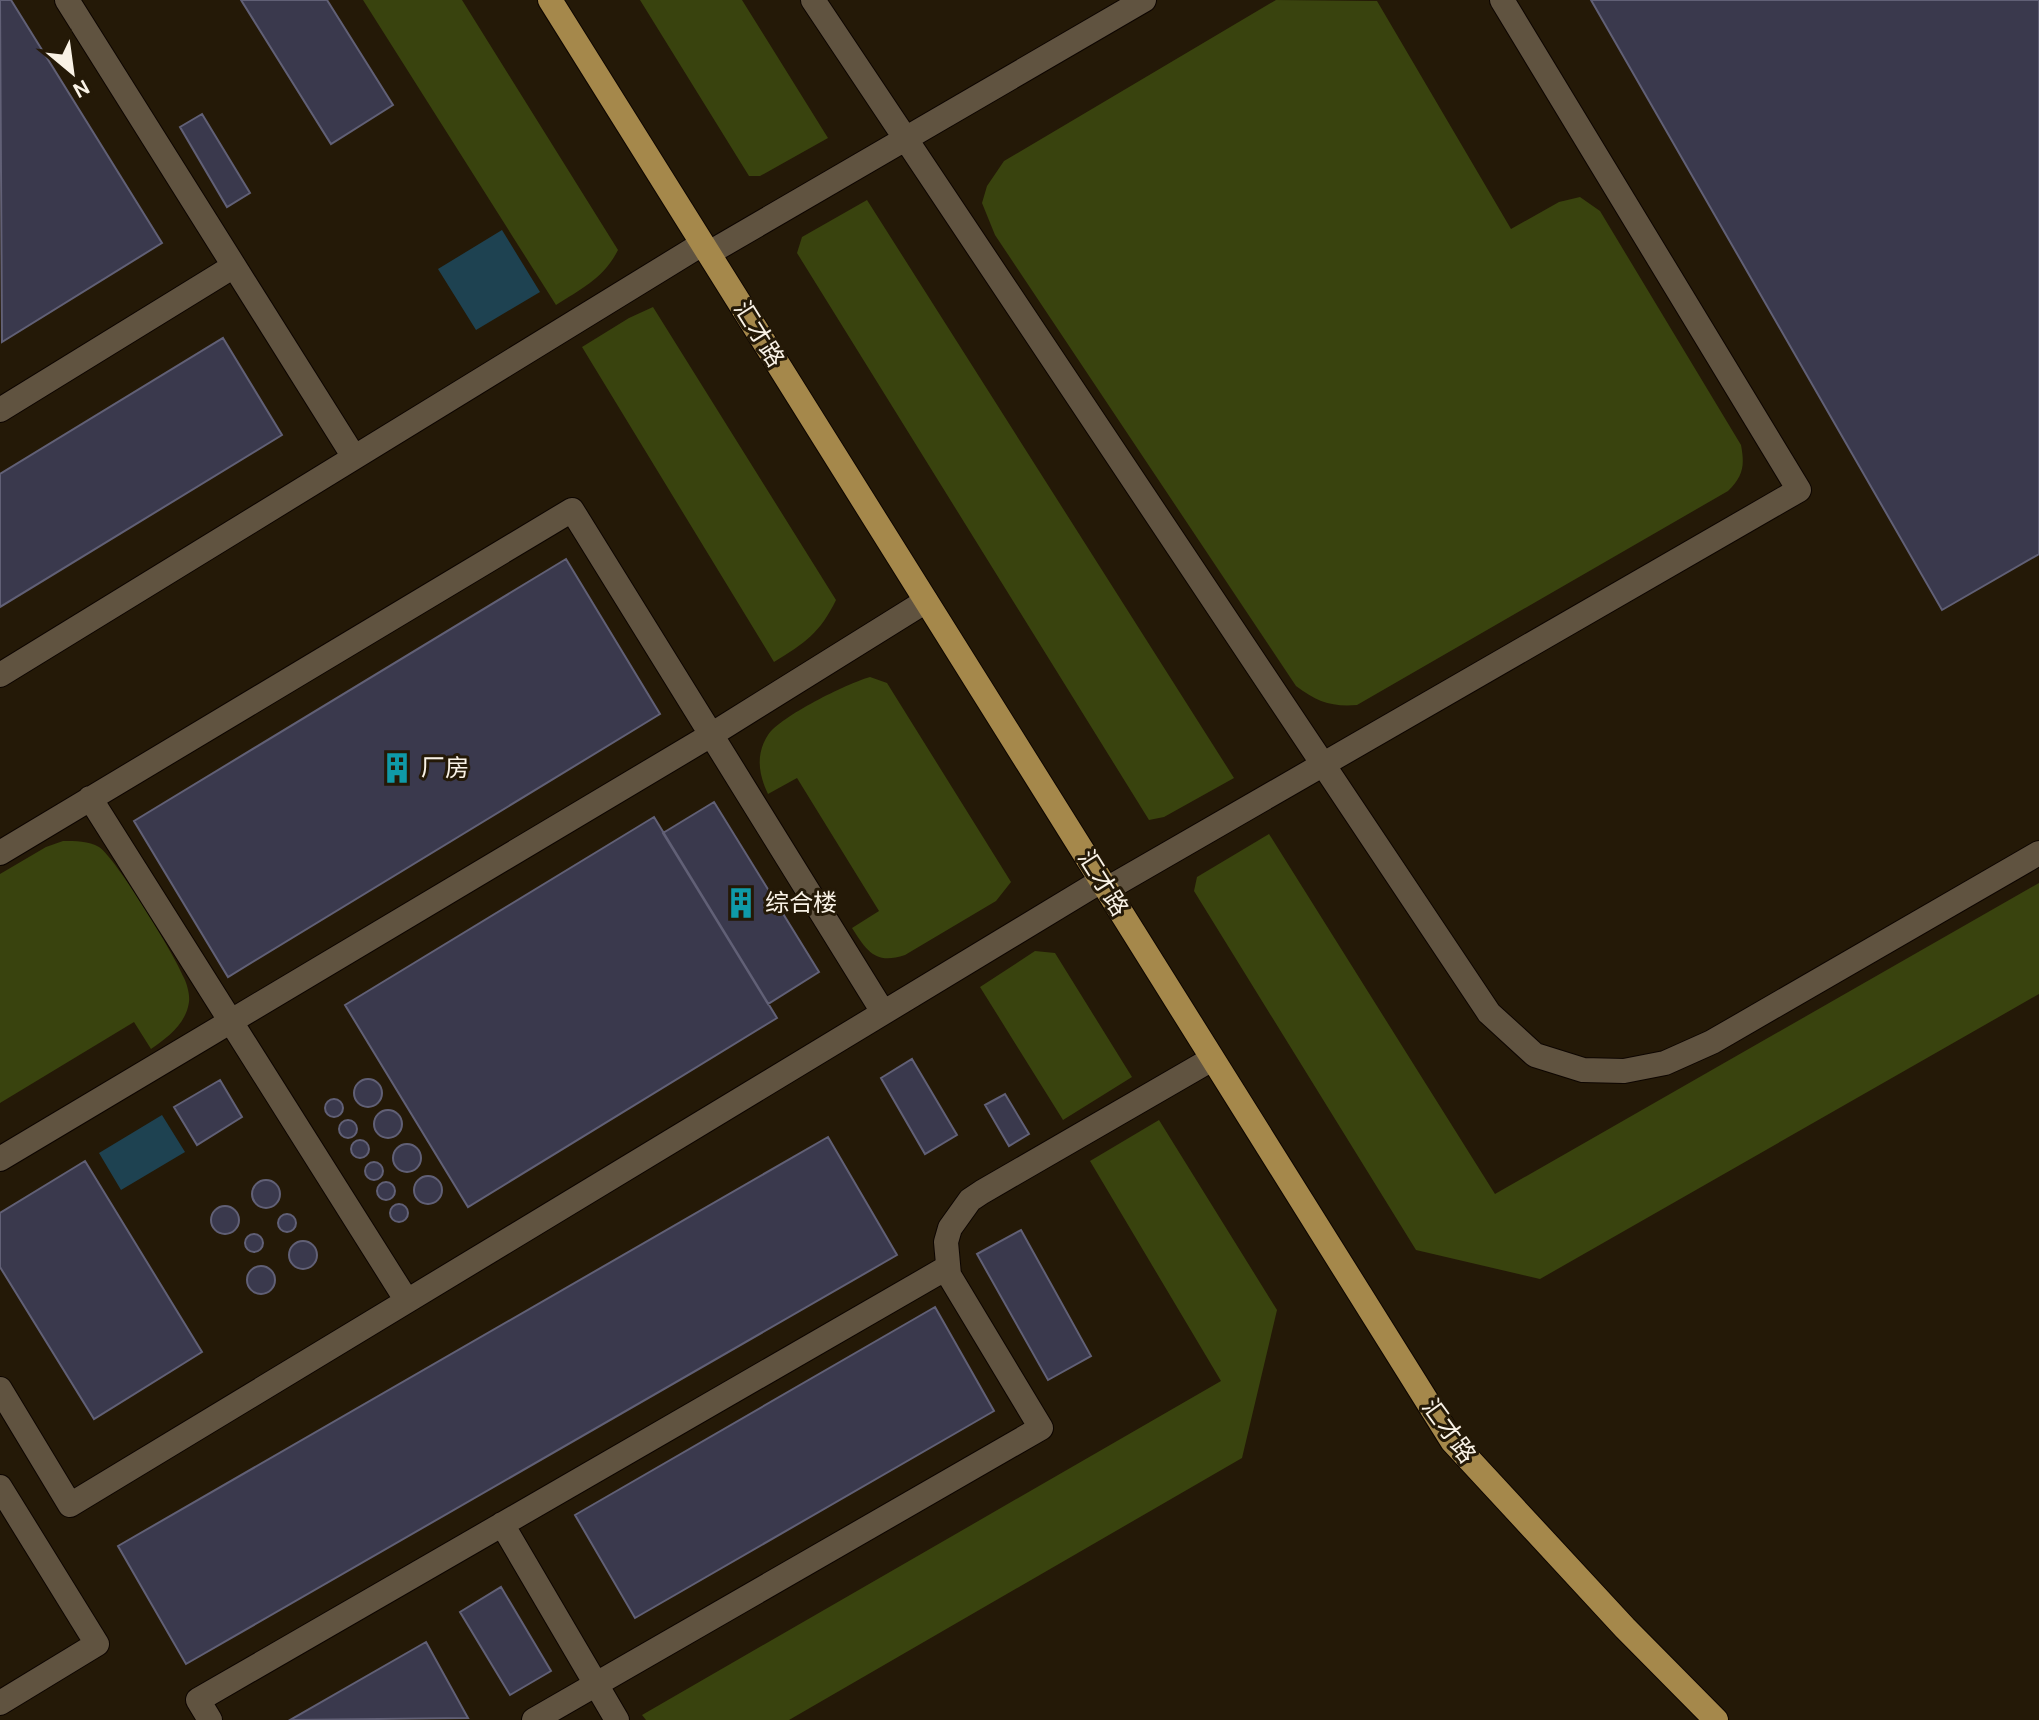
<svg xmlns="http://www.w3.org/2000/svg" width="2039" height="1720" viewBox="0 0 2039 1720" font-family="Karla,'Noto Sans SC',sans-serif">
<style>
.green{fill:#39430e}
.water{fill:#1e4251}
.building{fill:#3a394d;stroke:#616076;stroke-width:2}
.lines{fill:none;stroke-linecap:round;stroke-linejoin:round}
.minor-casing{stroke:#0d0500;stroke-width:26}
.major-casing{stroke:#0d0500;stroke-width:26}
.minor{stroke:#605340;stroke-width:24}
.major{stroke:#a5884b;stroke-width:24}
.labels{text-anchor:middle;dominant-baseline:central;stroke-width:6;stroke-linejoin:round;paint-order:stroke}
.street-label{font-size:24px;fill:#f9f2e6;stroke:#241907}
.poi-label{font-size:24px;fill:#f9f2e6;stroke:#241907;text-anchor:start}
</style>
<rect width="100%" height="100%" fill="#241907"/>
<path class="green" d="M363,0h99l156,250c-14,28 -37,39 -62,55z
M640,0h102l86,138 -68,38h-11z
M1276,0l101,1 134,228 48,-27 21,-5 20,14 141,234c4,21 2,31 -13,46l-371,214c-25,2 -40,-3 -61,-19l-301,-451 -13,-32 5,-17 17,-25z
M867,200l367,578 -70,39 -15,3 -352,-567 5,-16z
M653,307l183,293c-16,33 -31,43 -62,62l-192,-315 47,-29z
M870,677l17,6 124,199 -15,19 -91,54c-30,10 -38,-4 -53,-27l27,-17 -82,-133 -29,16c-9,-19 -13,-39 0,-59 13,-19 78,-51 102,-58z
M1269,834l226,360 544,-311v111l-499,285 -124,-29 -222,-359 3,-14z
M63,841c12,0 26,0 36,6 17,11 77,110 85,131 3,6 6,17 5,24 -3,22 -22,36 -38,47l-17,-27 -134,81v-229l46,-27z
M1035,951l20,2 77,124 -69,43 -83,-133z
M1159,1120l118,190 -35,148 -453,262h-143l-4,-5 579,-334 -131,-220z"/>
<path class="water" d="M502,230l38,62 -64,38 -38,-61z
M162,1115l23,37 -64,38 -22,-37z"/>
<path class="building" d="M0,0h11l151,243 -160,99z
M241,0h86l66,105 -62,39z
M1591,0h448v554l-97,56z
M202,114l48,79 -23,14 -47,-80z
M223,338l59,97 -282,172v-133z
M566,559l94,155 -432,263 -94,-156z
M714,802l105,170 -51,32 -105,-171z
M654,817l123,201 -309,189 -123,-202z
M912,1059l45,76 -32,19 -44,-76z
M354 1093a14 14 0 1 1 28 0a14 14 0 1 1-28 0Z
M220,1080l22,37 -45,28 -23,-38z
M1005,1094l24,40 -20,12 -24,-41z
M325 1108a9 9 0 1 1 18 0a9 9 0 1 1-18 0Z
M374 1124a14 14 0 1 1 28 0a14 14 0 1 1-28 0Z
M339 1129a9 9 0 1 1 18 0a9 9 0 1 1-18 0Z
M828,1137l69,118 -711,409 -68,-118z
M351 1149a9 9 0 1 1 18 0a9 9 0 1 1-18 0Z
M393 1158a14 14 0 1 1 28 0a14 14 0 1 1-28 0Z
M85,1161l117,191 -108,67 -94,-152v-54z
M365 1171a9 9 0 1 1 18 0a9 9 0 1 1-18 0Z
M414 1190a14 14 0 1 1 28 0a14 14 0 1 1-28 0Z
M252 1194a14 14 0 1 1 28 0a14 14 0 1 1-28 0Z
M377 1191a9 9 0 1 1 18 0a9 9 0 1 1-18 0Z
M390 1213a9 9 0 1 1 18 0a9 9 0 1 1-18 0Z
M211 1220a14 14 0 1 1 28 0a14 14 0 1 1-28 0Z
M278 1223a9 9 0 1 1 18 0a9 9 0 1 1-18 0Z
M1021,1230l70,126 -43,24 -71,-126z
M245 1243a9 9 0 1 1 18 0a9 9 0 1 1-18 0Z
M289 1255a14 14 0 1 1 28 0a14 14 0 1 1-28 0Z
M247 1280a14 14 0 1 1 28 0a14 14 0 1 1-28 0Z
M935,1307l59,104 -359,207 -60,-103z
M501,1587l50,84 -41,24 -50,-83z
M426,1642l42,76 -178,2z"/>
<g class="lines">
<defs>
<path id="minor" d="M67,0l287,457
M813,0l676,1013 46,42 48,15 41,1 41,-8 47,-21 327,-189
M709,253l435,-253
M0,410l234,-144
M0,675l702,-431
M90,798l317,503
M0,853l572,-343 311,502
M1107,889l692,-399 -297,-490
M0,1159l711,-424 215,-134
M0,1389l70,116 1031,-624
M0,1487l97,157 -97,59
M502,1524l115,196
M210,1720l-12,-20 750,-433
M534,1720l507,-292 -92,-153 -3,-33 4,-14 20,-28 12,-8 230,-133"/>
<path id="major" d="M550,0l902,1441 173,187 91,92"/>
</defs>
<use href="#minor" class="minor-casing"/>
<use href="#major" class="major-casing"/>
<use href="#minor" class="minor"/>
<use href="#major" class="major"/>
</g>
<defs>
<symbol id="building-bare" viewBox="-9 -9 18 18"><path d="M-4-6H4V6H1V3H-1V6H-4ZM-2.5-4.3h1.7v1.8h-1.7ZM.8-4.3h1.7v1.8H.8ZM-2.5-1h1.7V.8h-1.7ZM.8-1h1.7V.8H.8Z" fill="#0f9aa8" stroke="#241907" stroke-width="2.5" paint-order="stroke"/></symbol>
</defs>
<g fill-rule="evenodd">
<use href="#building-bare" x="375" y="746" width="44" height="44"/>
<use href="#building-bare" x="719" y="881" width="44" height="44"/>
</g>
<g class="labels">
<g class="street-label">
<text transform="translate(759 334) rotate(58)">汇才路</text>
<text transform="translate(1103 883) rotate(58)">汇才路</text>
<text transform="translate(1449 1431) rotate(54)">汇才路</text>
</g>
<g class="poi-label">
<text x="421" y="768">厂房</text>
<text x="765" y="903">综合楼</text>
</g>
</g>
<g transform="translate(72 72) rotate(151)" stroke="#241907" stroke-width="6" paint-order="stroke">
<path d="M0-6L14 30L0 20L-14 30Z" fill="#f9f2e6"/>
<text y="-12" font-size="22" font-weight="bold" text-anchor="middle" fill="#f9f2e6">N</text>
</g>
</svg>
